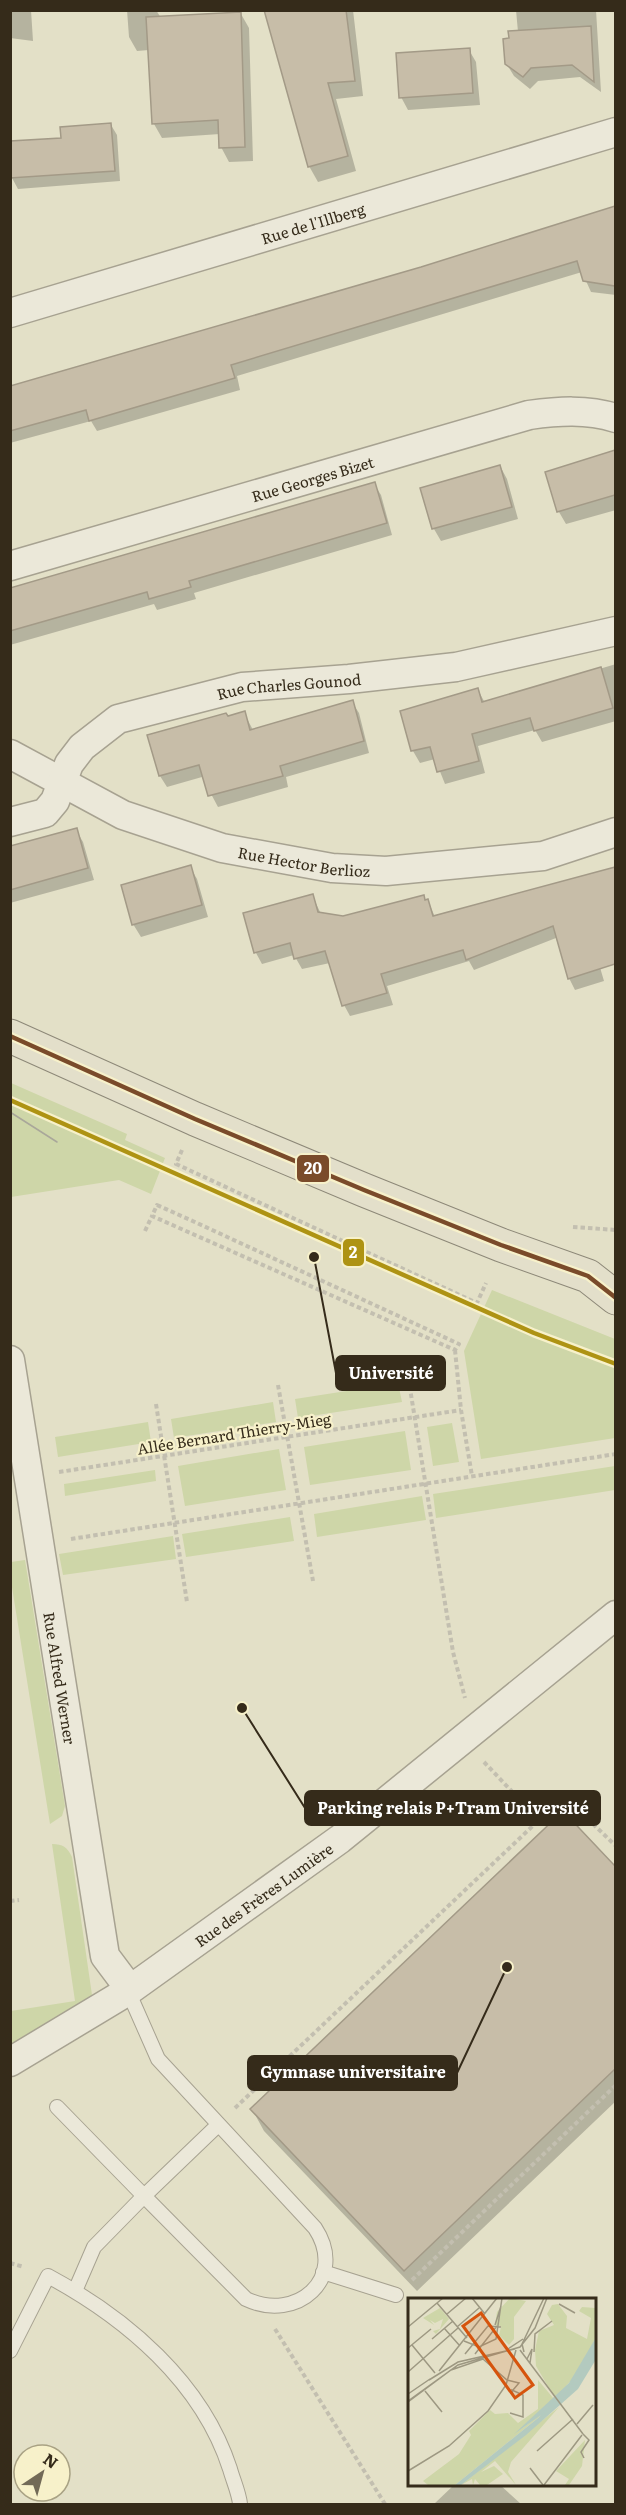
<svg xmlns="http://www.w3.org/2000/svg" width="626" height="2515" viewBox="0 0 626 2515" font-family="Literata,serif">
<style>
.green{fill:#ced6a8}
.shadow{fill:#0003}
.building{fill:#c7bda8;stroke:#a39a87;stroke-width:1.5}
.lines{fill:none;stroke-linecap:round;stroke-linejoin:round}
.service-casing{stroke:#a7a291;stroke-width:16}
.minor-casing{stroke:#a7a291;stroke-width:31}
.primary-casing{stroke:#8d8878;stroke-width:35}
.path{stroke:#c3bfb0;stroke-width:4;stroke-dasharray:4.5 3;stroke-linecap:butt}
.service{stroke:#ebe8d9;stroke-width:14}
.minor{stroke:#ebe8d9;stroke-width:28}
.primary{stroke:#e3dfca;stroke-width:33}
.tram{stroke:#a9a79a;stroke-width:1.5}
.bus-1-casing{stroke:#f7f1ca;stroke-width:9}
.bus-1{stroke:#7a4b2a;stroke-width:4.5}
.tram-1-casing{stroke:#f7f1ca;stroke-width:9}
.tram-1{stroke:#ae9313;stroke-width:4.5}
.labels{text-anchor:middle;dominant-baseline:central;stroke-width:4.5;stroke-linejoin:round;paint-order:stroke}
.street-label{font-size:15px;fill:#352b1a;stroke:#f7f1ca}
.inset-road{fill:none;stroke:#9d9882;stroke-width:1.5}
.view{fill:#d6540d;fill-opacity:0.15;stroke:#d6540d;stroke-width:3}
.inset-edge{fill:none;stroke:#352b1a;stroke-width:3}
.leader{fill:none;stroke:#352b1a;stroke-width:2}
.callout-dot{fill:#352b1a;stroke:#f7f1ca;stroke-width:2}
.callout{fill:#352b1a;stroke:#352b1a;stroke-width:2}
.callout-label{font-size:16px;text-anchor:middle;font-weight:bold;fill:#fff}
.line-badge{stroke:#f7f1ca;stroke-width:2}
.badge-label{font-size:16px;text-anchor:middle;font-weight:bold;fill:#fff}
</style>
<rect width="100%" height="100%" fill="#e3e0c7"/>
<path class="green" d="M11,1083l116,51 -2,6 40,18 -14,36 -32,-14 -108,17z
M492,1290l123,49v99l-134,21 -17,-108z
M398,1383l4,19 -104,16 -3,-19z
M273,1402l3,20 -102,16 -3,-19z
M148,1422l3,20 -93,15 -3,-20z
M452,1423l7,39 -26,4 -6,-39z
M405,1431l6,39 -101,15 -6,-38z
M279,1449l7,41 -101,16 -7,-40z
M615,1466v24l-179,28 -3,-24z
M155,1470l1,11 -91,15 -1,-12z
M422,1496l4,24 -109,17 -3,-23z
M290,1517l4,24 -108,16 -4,-23z
M173,1536l3,23 -113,16 -4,-21z
M25,1560l40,246 -3,10 -12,8 -39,-243v-19z
M52,1844c11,0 15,3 20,13l20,138 -8,16 -73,42v-42l64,-10z"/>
<path class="shadow" d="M10,10h21l2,31 -23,-3z
M127,10h29l5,8 80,-4 8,14 4,133 -24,1 -8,-15 -1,-13 -58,4 -8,-14 -5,-74 -12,1 -8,-14z
M266,10h87l10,86 -27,3 20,72 -38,11 -9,-16z
M516,10h80l5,82 -21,-15 -42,4 -8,8 -16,-13 -8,-13 4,-23 8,-8z
M469,50l7,12 4,43 -72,5 -7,-13z
M111,125l6,10 3,46 -102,8 -6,-11 -2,-21z
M616,208v87l-25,-3 -9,-20 -345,104 3,14 -143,41 -6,-10 -81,22v-56l411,-119z
M616,452v58l-50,14 -7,-12 -12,-39z
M500,466l7,13 11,40 -77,22 -7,-12 -12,-40z
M374,484l7,11 11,40 -198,58 2,6 -39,11 -3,-6 -144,41v-55z
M616,664v57l-74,21 -7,-12 -57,16 7,27 -40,11 -10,-25 -15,4 -7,-12 -11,-39 76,-22 7,13z
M352,702l7,11 10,40 -83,24 2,10 -70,20 -16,-30 -35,10 -7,-11 -11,-40 95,-23 9,17z
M76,830l7,12 11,38 -84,23v-55z
M190,867l7,12 11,38 -67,20 -8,-13z
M616,867v55l-27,8 15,51 -29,9 -6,-12 -13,-40 -82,32 -5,-9 -82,25 6,19 -43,11 -6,-11 -14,-42 -28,6 -8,-14 -32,9 -6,-11 56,-58 9,19 22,3 85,-16 7,16z
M563,1813l53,55v233l-199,190 -153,-160 -12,-22z
M455,2484h44l22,20h-87z"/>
<path class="building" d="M264,10h82l9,71 -27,2 20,73 -40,11z
M241,12l4,135 -26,1 -1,-28 -66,4 -6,-107z
M591,26l3,56 -22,-17 -41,3 -8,9 -18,-13 -2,-25 6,-1 -1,-7z
M470,48l3,45 -74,5 -3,-45z
M111,123l4,48 -105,7v-37l51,-3 -1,-11z
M615,206v80l-32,-5 -6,-20 -346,104 4,13 -146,43 -3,-11 -76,21v-45l411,-119z
M615,450v45l-58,17 -12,-40z
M500,465l12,42 -80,22 -12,-41z
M375,482l12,41 -198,58 2,6 -42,12 -2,-7 -137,39v-43z
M601,667l12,41 -79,23 -4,-13 -58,16 7,27 -42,11 -7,-25 -19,4 -11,-40 78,-23 4,14z
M353,700l11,41 -84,25 3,10 -75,20 -9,-31 -40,11 -12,-41 79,-22 2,3 17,-5 5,19z
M77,828l11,40 -78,22v-44z
M191,865l11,40 -70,20 -11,-40z
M615,867v97l-47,15 -15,-53 -87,34 -3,-10 -82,24 6,19 -45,13 -17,-55 -31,8 -4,-16 -36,10 -11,-40 70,-19 5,18 25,4 81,-21 1,5 3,-1 5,17z
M563,1811l52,55v203l-211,202 -154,-162z"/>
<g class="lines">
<defs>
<path id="service" d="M57,2107l87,89 74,-71
M323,2272l73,23
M75,2291l19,-44 50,-51 102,103c51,24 102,-21 69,-71l-157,-169 -30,-68
M10,2351l38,-75c78,42 154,106 182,193 3,11 9,24 10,35"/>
<g id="minor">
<path id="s1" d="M10,313l606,-181"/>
<path id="s2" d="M10,566l519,-151c30,-4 57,-6 87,3"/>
<path id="s3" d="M10,754l113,61 99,33 110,20 54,3 157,-15 73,-24"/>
<path id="s4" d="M10,822l35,-9 10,-12 14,-37 13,-17 36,-28 124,-32 107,-8 107,-12 160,-36"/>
<path id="s5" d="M10,1360l95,596 18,24 5,11"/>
<path id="s6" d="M10,2062l118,-71 212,-152 276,-224"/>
</g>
<path id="primary" d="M10,1036l185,83 169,71 137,55 87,31 28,22"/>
</defs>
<use href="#service" class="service-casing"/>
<use href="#minor" class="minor-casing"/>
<use href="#primary" class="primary-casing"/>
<path class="path" d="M182,1150l-6,14 301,139 9,-20
M157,1205l40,18 262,121 -4,6 -303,-134z
M573,1227l43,3
M145,1231l7,-15
M455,1350l6,60 11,66
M406,1364l47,288 12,46
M278,1385l35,196
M156,1404l31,198
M59,1472l402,-62
M71,1539l545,-85
M484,1762l55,58 18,-18h13l46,44
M10,1901l9,-1
M235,2108l304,-288
M10,2263l14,4
M412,2280l204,-195
M275,2329l110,175"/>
<use href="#service" class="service"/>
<use href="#minor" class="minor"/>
<use href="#primary" class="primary"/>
<path class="tram" d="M10,1112l47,30"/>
<defs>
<path id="bus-1" d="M10,1036l185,83 169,71 137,55 87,31 28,22"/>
</defs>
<use href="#bus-1" class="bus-1-casing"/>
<use href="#bus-1" class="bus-1"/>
<defs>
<path id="tram-1" d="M10,1100l524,233 82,31"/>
</defs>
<use href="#tram-1" class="tram-1-casing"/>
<use href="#tram-1" class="tram-1"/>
</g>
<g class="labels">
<g class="street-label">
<text stroke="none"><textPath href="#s1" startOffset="316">Rue de l'Illberg</textPath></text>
<text stroke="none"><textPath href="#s2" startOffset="315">Rue Georges Bizet</textPath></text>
<text stroke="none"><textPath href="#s4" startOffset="333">Rue Charles Gounod</textPath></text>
<text stroke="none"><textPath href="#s3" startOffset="316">Rue Hector Berlioz</textPath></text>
<text transform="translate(234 1433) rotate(-9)">Allée Bernard Thierry-Mieg</text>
<text stroke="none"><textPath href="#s5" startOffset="322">Rue Alfred Werner</textPath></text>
<text stroke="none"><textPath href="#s6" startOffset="304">Rue des Frères Lumière</textPath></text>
</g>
</g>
<g transform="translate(408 2298)">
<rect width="188" height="188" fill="#e3e0c7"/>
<path d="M102,0l16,3 -12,16v22l-5,6 -10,-10 2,-8 -6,-2 2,-13zM150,6l9,12 -1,12 21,11 4,-21 -12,-7 3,-4 13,1v31l-15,32 -25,27 -19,-32 -1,-16 4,-19 15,-6 -7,-11 5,-9zM32,10l9,11 -13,15 -3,-3 7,-2 3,-10 -8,4 -5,-3 4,5 -11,-7zM130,82l16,19 -33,30 23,-17 -6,6 -83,67h-27l-5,-4 36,-27 12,-19 -2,-4 21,-21 5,4 13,-1 10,10 20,-14zM151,109l-48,55 -3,10 8,13 -21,-24 -14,11 13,-6 9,8 -16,11h-7l-5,-6 -2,6 -1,-6 -11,6zM177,142l-3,26 -13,19h-4l4,-6 -13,-8z" fill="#ced6a8"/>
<path d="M187,41v22l-17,28 -52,46 -65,50h-6l83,-67 3,-3 -27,19 55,-51z" fill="#b3cabf"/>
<path class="inset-road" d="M64,0l13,16M107,0h23M29,5l30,35M151,6l16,9M39,16l19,-16M87,27l6,-19M0,29l35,-29M49,29l22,-19M36,30l16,18M24,41l21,-18M56,43l15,6 17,-8 6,-41M4,47l23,28M0,50l23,-19M100,51l15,-10M112,52l63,84M116,54l-2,-8 22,-46M126,54l1,-18 17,-13M57,56l23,-28 13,1M67,56l22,-28M119,61l5,-10 -2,14M31,73l58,-73M0,74l50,-44M21,82l29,-18 57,-13M17,93l17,21M0,96l22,-15M0,103l50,-36 62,-18 15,-19 12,-30M0,104l43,-32 32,-11 24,21 12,3 -6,7M102,115l13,4v-22l-11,-5 1,6M169,126l16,-19M175,136l6,6 -8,12 3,6M129,153l36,-32M122,170l13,17M0,173l41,-25 39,-35 18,-26 10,-35M136,187l38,-50"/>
<path class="view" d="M73,15l52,72 -18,13 -52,-72z"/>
<rect width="188" height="188" class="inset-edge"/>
</g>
<path class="leader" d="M314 1257L336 1373M242 1708L305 1808M507 1967L457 2073"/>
<g class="callout-dot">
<circle cx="314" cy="1257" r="6"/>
<circle cx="242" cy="1708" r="6"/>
<circle cx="507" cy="1967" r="6"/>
</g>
<g class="callout">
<rect x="336" y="1356" width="109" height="34" rx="6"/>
<rect x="305" y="1791" width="295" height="34" rx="6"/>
<rect x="248" y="2056" width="209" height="34" rx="6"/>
</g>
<g class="callout-label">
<text x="391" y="1379">Université</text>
<text x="453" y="1814">Parking relais P+Tram Université</text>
<text x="353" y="2078">Gymnase universitaire</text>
</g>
<g class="line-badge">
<rect x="296" y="1154" width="34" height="29" rx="6" fill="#7a4b2a"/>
<rect x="342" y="1238" width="23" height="29" rx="6" fill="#ae9313"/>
</g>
<g class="badge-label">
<text x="313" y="1174">20</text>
<text x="353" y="1258">2</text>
</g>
<rect width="626" height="2515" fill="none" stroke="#352b1a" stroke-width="24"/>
<g transform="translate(42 2473) rotate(36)"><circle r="28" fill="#f7f1ca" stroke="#a9a284" stroke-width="1.5"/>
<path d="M0-4.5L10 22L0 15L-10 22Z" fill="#726a57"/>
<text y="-9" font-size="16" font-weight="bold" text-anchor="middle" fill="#352b1a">N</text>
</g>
</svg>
